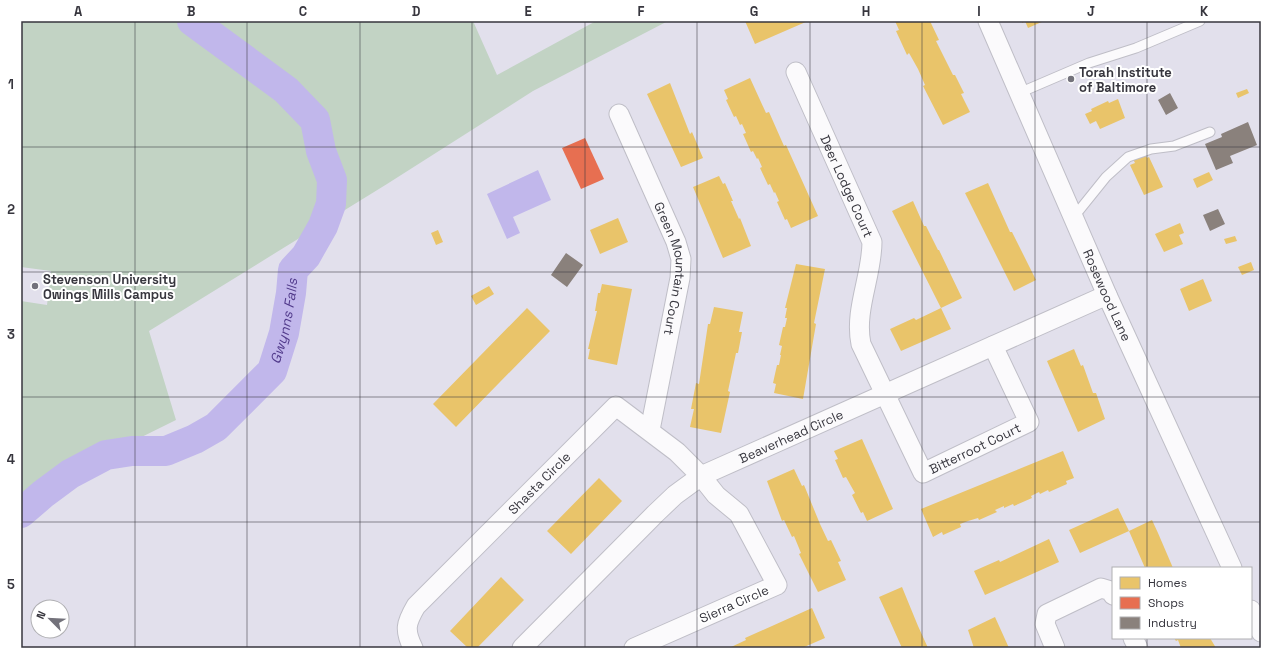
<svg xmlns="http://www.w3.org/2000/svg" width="1282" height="669" viewBox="0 0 1282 669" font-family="'Space Grotesk',sans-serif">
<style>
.green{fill:#c2d3c4}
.water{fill:#c1b7eb}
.homes{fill:#e9c46a}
.shops{fill:#e76f51}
.industry{fill:#8a817c}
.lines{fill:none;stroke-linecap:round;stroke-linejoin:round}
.river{stroke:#c1b7eb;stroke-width:30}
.lane-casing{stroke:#bfbec7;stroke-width:11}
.street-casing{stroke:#bfbec7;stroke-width:21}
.lane{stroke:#fbfafc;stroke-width:9}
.street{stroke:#fbfafc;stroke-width:19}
.grid{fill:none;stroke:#37363e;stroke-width:1;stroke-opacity:0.55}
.poi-dot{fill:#73727b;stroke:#fff;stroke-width:1.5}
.labels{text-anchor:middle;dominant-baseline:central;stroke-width:4;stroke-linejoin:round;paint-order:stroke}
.poi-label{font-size:13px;font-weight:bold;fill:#37363e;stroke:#fff;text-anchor:start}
.street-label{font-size:13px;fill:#37363e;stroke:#fff}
.water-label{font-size:14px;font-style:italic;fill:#513a8b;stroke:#fff}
.neatline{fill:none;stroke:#37363e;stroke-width:1.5}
.grid-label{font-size:13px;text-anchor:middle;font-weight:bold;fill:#37363e}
</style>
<rect width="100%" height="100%" fill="#e2e0ec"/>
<path class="green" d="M21,21h452l24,54 99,-54h72l-135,70 -146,93 -238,147 27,89 -85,42 -70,46v-207l26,4 4,-34 -30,-4z"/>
<path class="water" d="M538,170l13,30 -38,17 7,16 -13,6 -20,-45z"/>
<path class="homes" d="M745,21h63l-53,23z
M895,21h35l9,19 -3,1 17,34h2l9,18 -3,1 9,18 -27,13 -20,-39 2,-1 -7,-16 -9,-16 -2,2 -11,-24 3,-1z
M1022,21h22l-16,7 -3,-7 -3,2z
M750,78l16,35 3,-1 15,34 2,-1 32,71 -27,12 -4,-9 -2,1 -8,-18 2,-1 -4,-9 -1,1 -4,-9 -2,1 -8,-17 2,-1 -4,-9 -1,1 -4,-8 -2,1 -8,-18 3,-1 -4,-9 -2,1 -4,-9 -2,1 -8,-17 2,-1 -4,-9z
M670,83l20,51 2,-2 11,26 -22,9 -34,-73z
M1247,89l2,4 -11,5 -2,-5z
M1118,99l7,19 -25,11 -4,-8 -6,3 -5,-10 7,-3 -1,-2 17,-8 1,2z
M1145,153l2,5 2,-1 14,30 -19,8 -14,-30 5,-2 -2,-4z
M1209,172l4,8 -16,8 -4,-9z
M719,176l4,8 2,-1 8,18h-2l8,18 1,-1 11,28 -28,12 -30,-71z
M988,183l22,49h2l24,48 -22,11 -49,-98z
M913,201l11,25h2l12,24h1l23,48 -21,10 -49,-97z
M618,218l10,24 -28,12 -10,-24z
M1180,223l4,10 -5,2 4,9 -19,8 -9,-18z
M438,230l5,12 -7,3 -5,-12z
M1235,236l2,5 -11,3 -2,-5z
M1251,262l3,8 -12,5 -4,-8z
M796,264l29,5 -11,54 2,1 -13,75 -29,-6 2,-9 -3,-1 4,-18h2l2,-10h-1l2,-9 -3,-1 4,-18h2l2,-9h-2l2,-10h-2z
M1203,279l9,22 -23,10 -9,-22z
M602,284l30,5 -15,76 -29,-6 2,-10h-2l9,-38h-2l3,-18h2z
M489,286l5,8 -18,11 -5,-9z
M714,307l29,5 -4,20h3l-4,21h-2l-8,38 2,1 -9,41 -31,-6 4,-18h-3l5,-26 3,1 9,-60h2z
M527,308l23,23 -94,96 -23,-23z
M941,308l10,21 -50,22 -11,-22 24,-11 2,2z
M1074,349l7,17 2,-1 10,28h3l9,26 -27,13 -31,-71z
M862,439l31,70 -26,12 -4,-9 -2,1 -9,-18 3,-2 -4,-7 -5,-9 -3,1 -8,-18 3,-1 -4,-8z
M1063,451l11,27 -8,3 1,3 -18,8 -1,-2 -8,4 -1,-2 -8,4 1,2 -18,8 -1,-2 -9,4v-2l-9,4 2,2 -18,8 -1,-2 -10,3 -8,3 1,3 -18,8 -1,-3 -9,5 -12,-28z
M794,469l8,17 2,-1 16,39 8,17 3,-1 10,21 -3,1 8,18 -28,12 -19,-38 2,-1 -7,-17 -2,1 -8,-17 -2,1 -15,-40z
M599,478l23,23 -51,53 -24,-23z
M1118,508l11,23 -49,22 -11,-23z
M1152,520l6,13 15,35h-28l-16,-37z
M1049,539l10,23 -74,33 -11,-24 25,-11 1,2z
M501,577l23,23 -47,48h-9l-18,-17z
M902,587l16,39 10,22h-26l-17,-38 -6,-13z
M812,608l13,30 -23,10h-73l17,-8 -1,-2z
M995,617l14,31h-35l-6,-18z
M1174,638h36l6,10h-35l-3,-8 -2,1z"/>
<path class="shops" d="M585,138l19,41 -23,10 -19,-41z"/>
<path class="industry" d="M1170,93l8,15 -12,7 -8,-15z
M1248,122l9,23 -27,11 3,7 -17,7 -11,-26 17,-7 -1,-3z
M1218,209l7,15 -15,7 -7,-16z
M566,253l17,12 -16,22 -16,-12z"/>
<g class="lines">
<path class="river" id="s1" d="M21,513l22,-19 27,-20 36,-19 26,-4h34l29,-12 21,-12 56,-56 12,-38 7,-40 2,-23 13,-14 17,-30 8,-22 1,-24 -11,-29 -6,-31 -29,-30 -94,-69"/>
<defs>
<path id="lane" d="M1019,93l70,-30 47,-15 64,-27
M1073,218l33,-41 22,-20 23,-8 23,-3 36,-14"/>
<g id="street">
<path id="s2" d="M988,21l119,274 125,273"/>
<path id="s3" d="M796,72l76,170c0,34 -18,68 -11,102l62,129 106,-51 -36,-76"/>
<path id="s4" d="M619,114l57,128 5,17 -1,19 -30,152"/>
<path d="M1251,610l10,22"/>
<path d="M1133,638l5,10"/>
<path id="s5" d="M413,648c-9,-18 -7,-25 3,-42l200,-200 61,46 24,24 15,19 23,19 38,71 -143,63"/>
<path id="s6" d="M522,648l133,-134 20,-19 26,-19 406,-181"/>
<path d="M1055,648l-10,-24 2,-10 54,-26 10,3 2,4"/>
</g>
</defs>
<use href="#lane" class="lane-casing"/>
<use href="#street" class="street-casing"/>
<use href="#lane" class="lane"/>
<use href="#street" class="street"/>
</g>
<path class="grid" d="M135,21v627M247,21v627M360,21v627M472,21v627M585,21v627M697,21v627M810,21v627M922,21v627M1035,21v627M1147,21v547M21,147h1240M21,272h1240M21,397h1240M21,522h1240M1147,638v10"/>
<g class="poi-dot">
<circle cx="1071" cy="79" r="4"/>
<circle cx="35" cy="286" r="4"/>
</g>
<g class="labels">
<g class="poi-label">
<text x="1079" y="72">Torah Institute<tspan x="1079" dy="15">of Baltimore</tspan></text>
<text x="43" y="279">Stevenson University<tspan x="43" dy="15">Owings Mills Campus</tspan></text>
</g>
<g class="street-label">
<text stroke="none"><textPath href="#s3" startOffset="125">Deer Lodge Court</textPath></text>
<text stroke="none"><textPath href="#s4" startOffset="166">Green Mountain Court</textPath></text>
<text stroke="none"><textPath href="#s2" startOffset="299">Rosewood Lane</textPath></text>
<text stroke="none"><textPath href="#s6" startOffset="347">Beaverhead Circle</textPath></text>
<text stroke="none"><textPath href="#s3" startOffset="490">Bitterroot Court</textPath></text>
<text stroke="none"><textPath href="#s5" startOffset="219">Shasta Circle</textPath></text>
<text transform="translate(734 604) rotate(-24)">Sierra Circle</text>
</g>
<g class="water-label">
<text stroke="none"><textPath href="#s1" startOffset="350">Gwynns Falls</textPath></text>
</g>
</g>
<rect width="1282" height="669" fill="none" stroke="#ffffff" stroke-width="44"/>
<rect x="1112" y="567" width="140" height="72" fill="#ffffff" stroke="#afafb2"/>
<rect x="1120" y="577" width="20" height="12" fill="#e9c46a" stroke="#afafb2"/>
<text x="1148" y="587" font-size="12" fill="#37363e">Homes</text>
<rect x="1120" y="597" width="20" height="12" fill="#e76f51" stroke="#afafb2"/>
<text x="1148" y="607" font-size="12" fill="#37363e">Shops</text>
<rect x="1120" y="617" width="20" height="12" fill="#8a817c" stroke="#afafb2"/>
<text x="1148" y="627" font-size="12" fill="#37363e">Industry</text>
<g transform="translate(50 619) rotate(294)"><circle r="19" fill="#ffffff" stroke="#afafb2"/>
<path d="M0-3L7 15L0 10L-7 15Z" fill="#73727b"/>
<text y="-6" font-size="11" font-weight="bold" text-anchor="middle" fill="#37363e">N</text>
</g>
<rect x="22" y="22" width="1238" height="625" class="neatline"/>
<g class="grid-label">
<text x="78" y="16">A</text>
<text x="191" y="16">B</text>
<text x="303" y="16">C</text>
<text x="416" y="16">D</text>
<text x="528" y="16">E</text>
<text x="641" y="16">F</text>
<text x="754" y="16">G</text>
<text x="866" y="16">H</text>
<text x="979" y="16">I</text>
<text x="1091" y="16">J</text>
<text x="1204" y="16">K</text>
<text x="11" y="89">1</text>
<text x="11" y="214">2</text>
<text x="11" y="339">3</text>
<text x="11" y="464">4</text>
<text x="11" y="589">5</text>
</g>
</svg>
